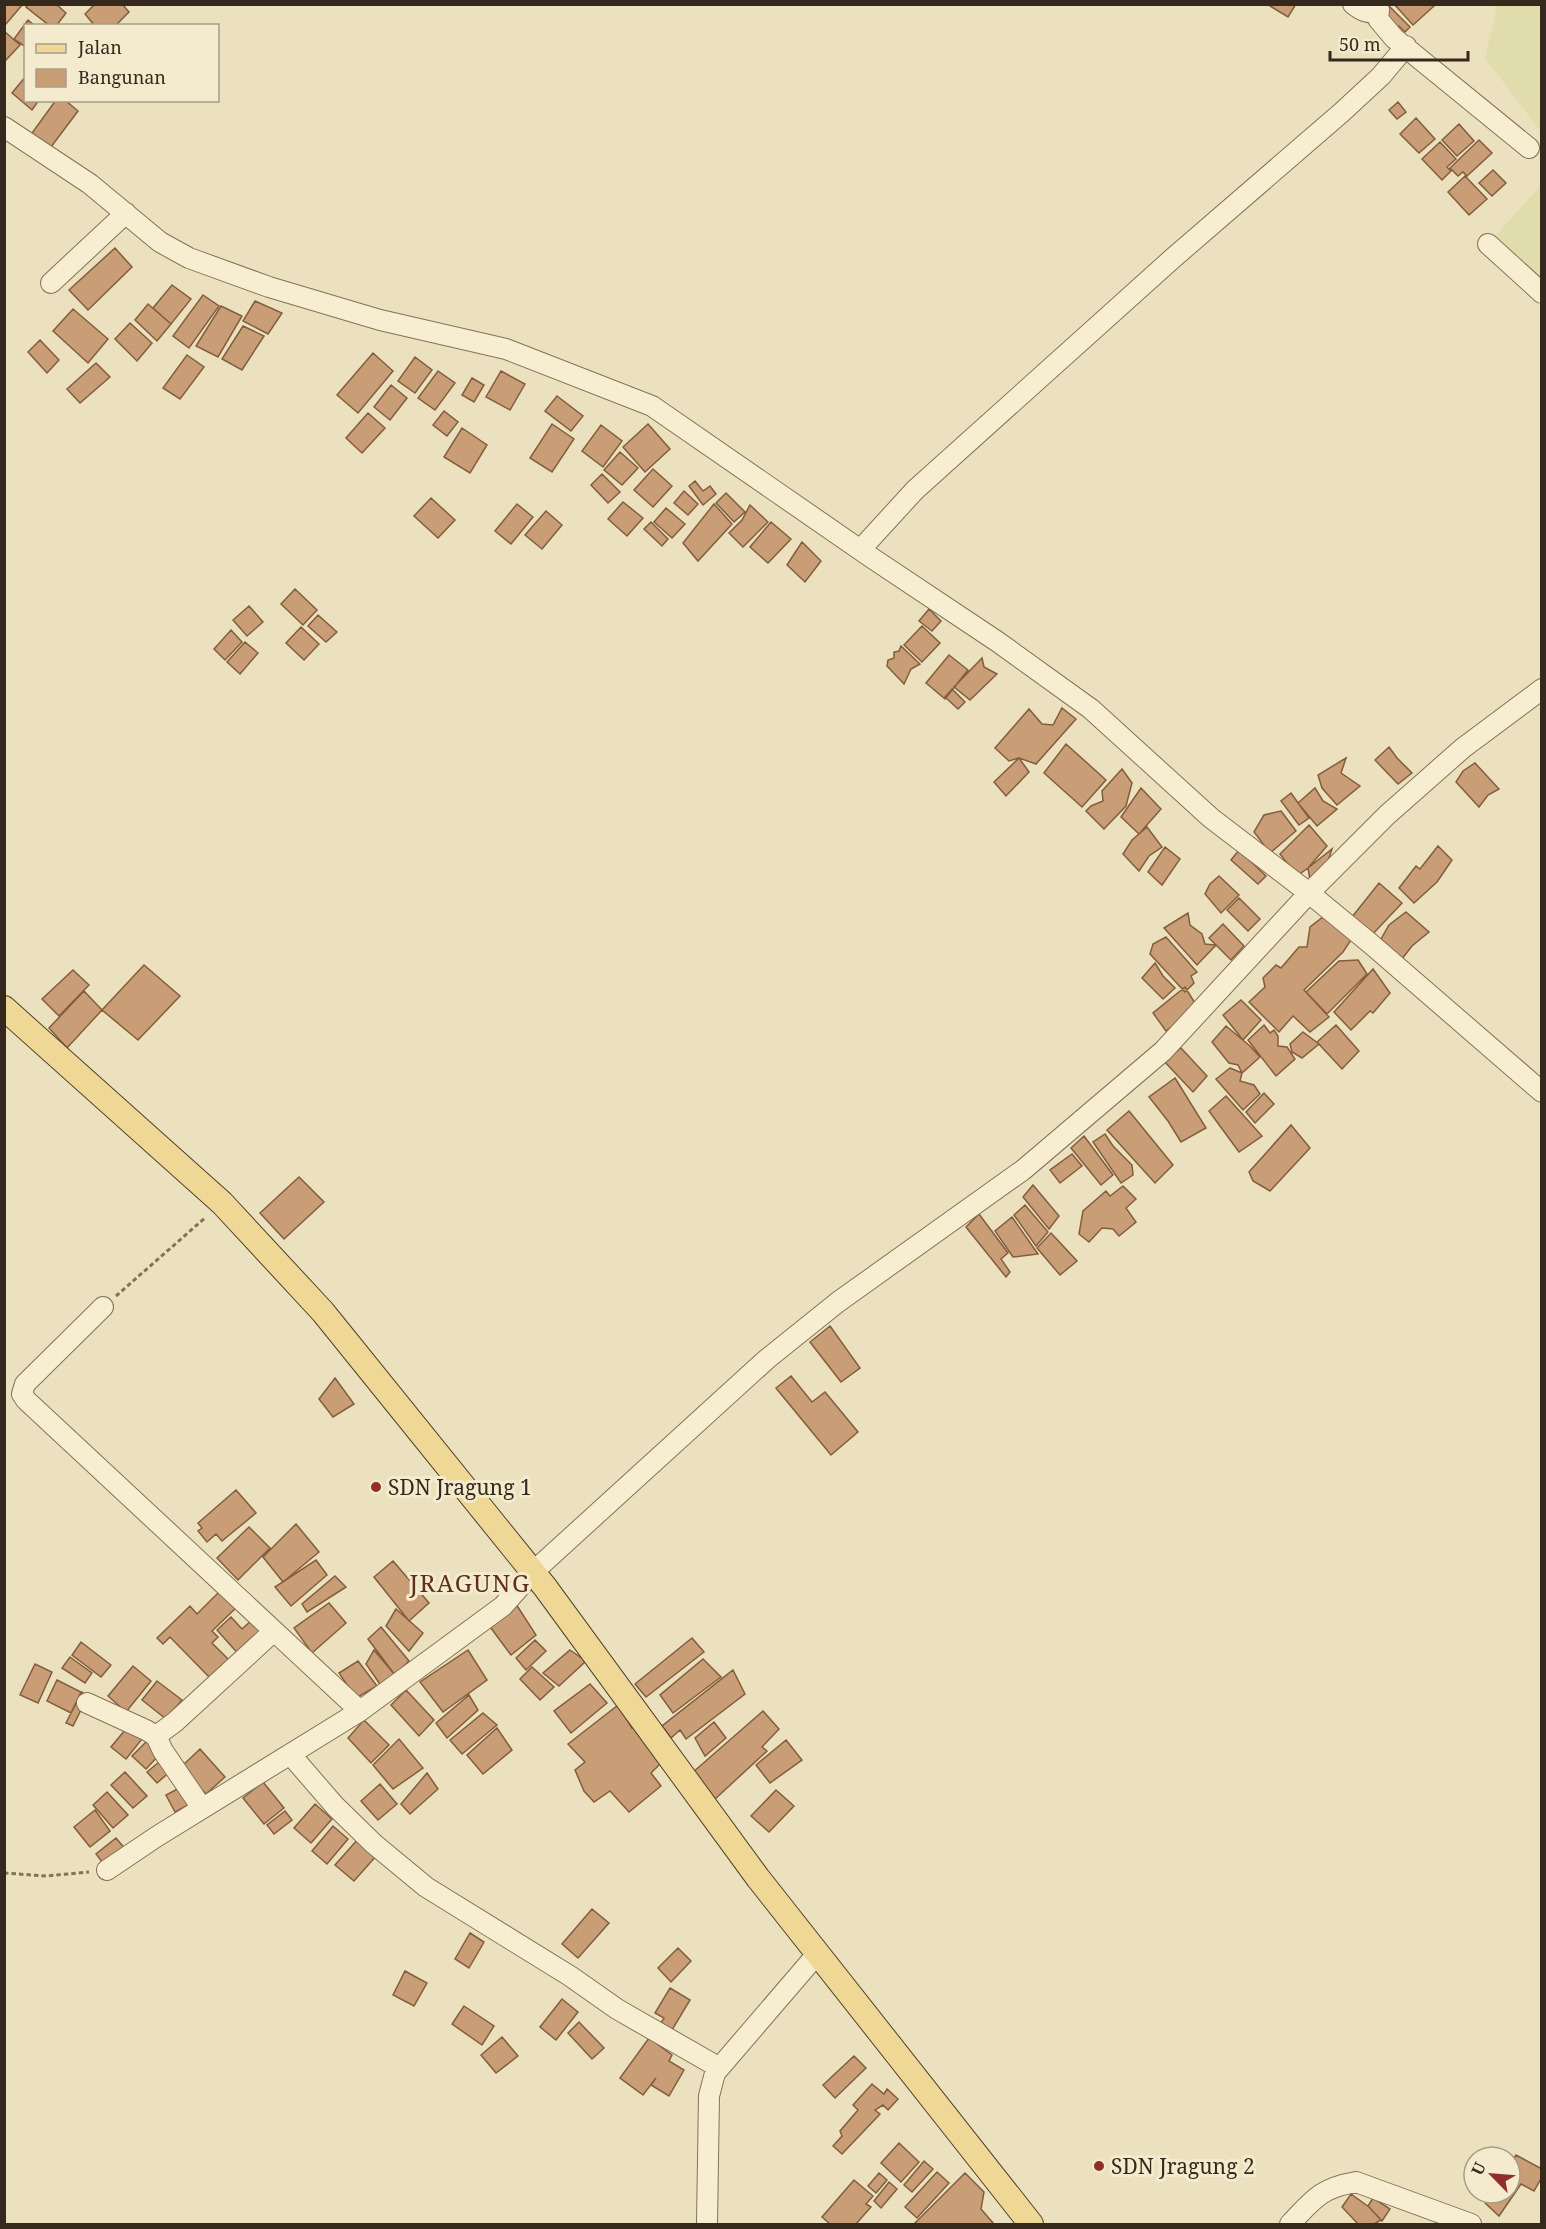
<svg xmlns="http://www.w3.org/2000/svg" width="1546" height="2229" viewBox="0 0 1546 2229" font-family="'Noto Serif',serif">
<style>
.farmland{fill:#e1dcac}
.building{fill:#c99d75;stroke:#825d3e;stroke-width:1.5}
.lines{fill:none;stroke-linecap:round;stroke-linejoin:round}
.minor-casing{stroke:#847258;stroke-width:22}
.major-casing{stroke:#513f2c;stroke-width:26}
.path{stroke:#847258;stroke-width:3;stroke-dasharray:4.5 3;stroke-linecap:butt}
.minor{stroke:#f7eed1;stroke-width:20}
.major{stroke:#efd896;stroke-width:24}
.poi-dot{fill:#912e29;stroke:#f4ebce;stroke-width:2}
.labels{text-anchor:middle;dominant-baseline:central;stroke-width:6;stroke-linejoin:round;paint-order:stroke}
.poi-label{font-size:21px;fill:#34291c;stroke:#f4ebce;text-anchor:start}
.quarter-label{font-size:24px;letter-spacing:1.5px;fill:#5f2e1d;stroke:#f4ebce}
</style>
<rect width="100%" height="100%" fill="#ece1be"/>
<path class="farmland" d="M1495,5h46v127l-56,-74 11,-47z
M1541,185v108l-53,-49z"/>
<path class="building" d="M4,4h19l-17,20h-2z
M28,4h28l10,9 -10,13h-6l-24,-19z
M95,4h27l7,8 -14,14h-20l-10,-12z
M1271,4h25l-8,13 -18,-11z
M1394,4h38l2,2 -21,19z
M1389,6l21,21 -5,5 -6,-6 -3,3 -15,-15z
M28,20l7,6h-9v21l-12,-8z
M4,31l16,14 -16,17z
M26,76v24h13l-7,10 -20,-17z
M56,100h9l13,11 -27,36 -19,-14z
M1398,102l8,10 -9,7 -8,-9z
M1416,118l19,21 -16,14 -19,-19z
M1459,124l15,17 -17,15 -15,-16z
M1479,140l13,13 -25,23 -4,-4 -5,4 -8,-8z
M1440,142l16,17 -9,8 4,4 -9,9 -20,-21z
M1493,170l13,13 -14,13 -13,-13z
M1465,176l22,23 -18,16 -21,-23z
M115,248l17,19 -44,43 -19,-20z
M172,285l19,14 -20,25 -18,-16z
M203,295l16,11 -30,42 -16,-12z
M255,301l27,12 -14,21 -25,-13z
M148,304l23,20 -14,17 -22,-21z
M221,306l21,10 -24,41 -22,-11z
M73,309l35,30 -20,24 -35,-32z
M130,323l22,20 -15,18 -22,-22z
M243,326l21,10 -22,34 -20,-11z
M40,340l19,20 -12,13 -19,-21z
M373,353l20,18 -35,42 -21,-18z
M187,355l17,12 -24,32 -17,-11z
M415,357l17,13 -17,23 -17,-12z
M96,363l14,14 -30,26 -13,-14z
M438,371l17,12 -20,27 -17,-12z
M501,371l24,13 -15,26 -24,-13z
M472,378l12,7 -10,17 -12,-7z
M391,385l16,13 -17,22 -16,-13z
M557,396l26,20 -12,15 -26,-20z
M444,411l14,11 -11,14 -14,-11z
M368,413l17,15 -23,25 -16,-15z
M552,424l22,15 -22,33 -22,-14z
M648,424l22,25 -25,23 -22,-25z
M601,425l21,16 -19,26 -21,-16z
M462,428l25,17 -17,28 -26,-16z
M620,452l18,16 -16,17 -18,-15z
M653,469l19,17 -19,21 -19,-17z
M602,474l18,18 -12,11 -17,-18z
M695,481l8,10 7,-5 6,8 -13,11 -14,-19z
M684,491l14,13 -10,11 -14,-12z
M726,493l19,19 -11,10 -18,-19z
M431,498l24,22 -17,18 -24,-22z
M623,502l20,16 -16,18 -19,-17z
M517,504l16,13 -22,27 -16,-13z
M714,504l18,20 -34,37 -15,-18z
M750,505l18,17 -25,25 -14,-14 13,-13z
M666,508l19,16 -13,14 -18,-16z
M546,511l16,14 -20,24 -17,-14z
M651,522l17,17 -6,7 -18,-17z
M771,522l20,17 -23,24 -18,-16z
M802,542l19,19 -16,21 -18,-17z
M295,589l22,21 -14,15 -22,-21z
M249,606l14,16 -16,14 -14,-16z
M929,609l12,12 -9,10 -13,-10z
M318,615l19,17 -11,10 -18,-16z
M922,626l18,17 -18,19 -18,-17z
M301,627l18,17 -15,16 -18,-17z
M231,630l11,12 -17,18 -11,-11z
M245,642l13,11 -18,21 -13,-12z
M901,646l19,18 -9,5 -7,15 -17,-18 1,-6 6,-2v-6l5,-1z
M949,655l19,15 -23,29 -19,-16z
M982,658l2,9 13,7 -27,26 -16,-13z
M952,689l13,13 -7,7 -13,-12z
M1062,708l14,11 -40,45 -17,-6 -10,3 -14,-13 34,-39 13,15 11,1z
M1066,744l40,36 -24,27 -38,-34z
M1389,747l8,11 15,15 -14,11 -23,-24z
M1019,758l10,14 -23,24 -12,-14z
M1346,758l-5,15 19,13 -23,19 -15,-17 -4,-13z
M1475,763l24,26 -11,6 -9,12 -23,-25 7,-11z
M1122,769l10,14 -6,23 -22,23 -18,-18 5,-5 12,-5 -1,-10z
M1141,788l20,21 -22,25 -18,-17z
M1315,788l8,13 14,8 -20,17 -19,-23z
M1291,793l18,25 -10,7 -18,-24z
M1281,811l15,20 -26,22 -16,-21 10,-17z
M1309,825l18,21 -19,22 -11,8 -17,-22z
M1147,827l15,20 -13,9 -10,15 -16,-17 9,-14z
M1438,846l14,14 -15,22 -23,21 -15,-15 17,-22 4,3z
M1165,847l15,12 -18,26 -14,-13z
M1332,849l-5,15 -17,16 -2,-12z
M1239,850l27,26 -8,8 -27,-24z
M1219,876l20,19 -18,18 -16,-19 5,-10z
M1379,883l23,20 -32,34 -18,-20z
M1239,898l21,21 -12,12 -21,-21z
M1406,912l23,20 -17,14 -10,13 -21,-20 8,-14z
M1188,913l2,12 12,9 3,10 11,1 -19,20 -33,-37z
M1323,917l28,23 -8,12 -39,38 25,27 -19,15 -17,-16 -14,16 -30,-30 16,-15 -2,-9 13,-13 5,3 18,-21h8l3,-20z
M1223,924l21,22 -13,14 -22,-22z
M1166,937l31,35 -6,4 3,7 -9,9 -35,-38 3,-10z
M1358,960l9,14 -40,40 -21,-22 33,-31z
M1155,963l8,13 12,12 -12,11 -21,-21z
M144,965l36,31 -42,44 -36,-30z
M1373,969l17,24 -17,20 -3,-2 -19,19 -17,-18z
M73,970l16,15 -30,31 -17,-17z
M1185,987l13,21 -32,23 -13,-18z
M84,991l18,19 -35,38 -18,-20z
M1241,1000l20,20 -18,20 -20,-25z
M1264,1025l6,8 4,-3 4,6v10l9,1 8,12 -19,17 -28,-36z
M1336,1025l23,26 -17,18 -25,-27z
M1226,1026l24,20 10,11 -18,16 -4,-8 -9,-2 -17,-21z
M1303,1032l16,12 -17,14 -10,-6 -2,-8z
M1181,1048l26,28 -14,16 -29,-31z
M1230,1068l12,5 -2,8 14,4 6,9 -17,16 -27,-31z
M1175,1078l31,50 -25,14 -13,-21 -19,-24z
M1264,1093l10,11 -19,19 -9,-11z
M1226,1096l36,40 -23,16 -30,-41z
M1129,1111l44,54 -18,18 -48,-53z
M1291,1125l19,23 -40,43 -17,-10 -4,-9z
M1105,1134l8,12 19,19 1,10 -12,8 -28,-41z
M1084,1136l29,39 -12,10 -30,-37z
M1072,1154l10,12 -22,17 -10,-13z
M299,1177l25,25 -40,37 -24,-26z
M1033,1185l26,31 -10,13 -26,-32z
M1123,1186l13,13 -10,9 10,14 -17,14 -6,-7 -11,-1 -13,14 -10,-8 4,-23 23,-20 4,5z
M1025,1205l23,27 -12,14 -22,-31z
M979,1214l29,39 -7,6 9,13 -4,5 -40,-50z
M1012,1217l26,37 -25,3 -18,-26z
M1051,1233l26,28 -17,14 -23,-27z
M830,1326l30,42 -19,14 -31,-40z
M791,1376l21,26 13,-10 33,40 -27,23 -55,-67z
M335,1378l19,26 -21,13 -14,-18z
M236,1490l20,23 -34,28 -6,-7 -9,8 -9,-11 4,-3 -4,-5z
M296,1524l23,28 -36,30 -20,-25z
M249,1527l21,21 -32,32 -21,-22z
M316,1560l11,15 -36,31 -16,-19z
M393,1561l36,42 -20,18 -35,-44z
M335,1576l11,11 -39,25 -5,-8z
M222,1589l16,17 -26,25 6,6 -6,6 19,19 -19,18 -42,-43 -7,7 -6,-6 33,-32 7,8z
M514,1601l22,34 -25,20 -23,-31z
M329,1603l17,20 -34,30 -18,-25z
M396,1609l27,24 -14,18 -23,-25z
M231,1617l11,12 11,-10 13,15 -25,23 -24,-27z
M381,1627l28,34 -14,14 -27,-36z
M692,1638l12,14 -58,45 -11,-13z
M535,1640l11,11 -20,19 -10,-12z
M81,1642l30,23 -10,12 -29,-22z
M374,1650l21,25 -13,12 -16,-23z
M468,1650l19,30 -44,32 -23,-30z
M570,1650l16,11 -27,25 -16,-13z
M70,1657l22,16 -7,10 -23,-15z
M703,1659l18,18 -48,36 -13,-18z
M358,1661l19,25 -21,12 -17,-25z
M35,1664l17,8 -14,31 -18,-8z
M133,1666l18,15 -25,31 -18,-16z
M532,1667l22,20 -14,13 -20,-21z
M733,1670l12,24 -59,45 -6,-9 -9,8 -9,-12z
M57,1680l24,12 -10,21 -24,-12z
M157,1681l25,19 -16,19 -24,-19z
M590,1684l17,19 -36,30 -17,-22z
M406,1690l28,30 -15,16 -28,-31z
M82,1692l6,4 -15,30 -7,-3z
M469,1695l9,15 -31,28 -11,-15z
M618,1705l14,23 5,-2 26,35 -12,12 10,13 -32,26 -19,-21 -16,11 -10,-11 -9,-21 10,-8 -17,-18z
M763,1711l16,18 -17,18 5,4 -53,49 -22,-27z
M483,1713l14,12 -35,29 -12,-14z
M364,1720l25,25 -18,18 -23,-25z
M714,1722l12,16 -21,18 -10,-18z
M130,1724l16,10 -20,25 -15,-12z
M497,1728l15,22 -29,24 -16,-19z
M149,1739l13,13 -16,17 -14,-13z
M399,1739l24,29 -30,21 -20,-24z
M786,1740l16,20 -32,23 -14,-18z
M200,1749l25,28 -19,17 -25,-27z
M165,1757l8,12 -16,14 -10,-11z
M125,1772l22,24 -14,12 -22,-23z
M427,1773l11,16 -28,25 -9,-10z
M263,1782l21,26 -20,16 -21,-26z
M380,1784l17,20 -19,16 -17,-19z
M183,1786l9,17 -17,9 -9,-17z
M776,1790l18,16 -25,26 -18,-16z
M107,1792l21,23 -15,13 -20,-23z
M315,1804l17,15 -21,24 -17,-15z
M95,1810l15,21 -20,16 -16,-20z
M285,1811l7,9 -18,14 -7,-9z
M333,1826l15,13 -21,25 -15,-13z
M116,1838l10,12 -20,17 -10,-13z
M358,1839l19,16 -23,26 -19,-16z
M592,1909l17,14 -31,35 -16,-14z
M470,1933l14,9 -15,26 -14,-9z
M678,1948l13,13 -20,21 -13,-14z
M405,1971l22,12 -13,23 -21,-11z
M670,1988l20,12 -18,30 -11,-7 3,-5 -9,-5z
M562,1999l16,13 -22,28 -16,-13z
M464,2006l30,20 -12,19 -30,-21z
M579,2022l25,26 -12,11 -24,-26z
M502,2037l16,19 -22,17 -15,-18z
M649,2038l23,17 -3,6 15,9 -15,26 -18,-11 5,-7 -13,17 -23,-17z
M854,2056l12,12 -31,30 -12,-13z
M872,2084l12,10 3,-5 11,10 -10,11 -5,-5 -8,5 5,4 -38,40 -9,-8 9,-10 -2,-5 18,-21 -5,-5z
M899,2143l20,19 -18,20 -20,-19z
M1516,2155l26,14v8l-8,14 -13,-7 -22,32 -14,-13 7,-10h18v-29z
M924,2161l9,8 -21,23 -8,-7z
M937,2172l12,11 -32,35 -12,-11z
M879,2173l8,7 -11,13 -8,-7z
M965,2173l19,19 -3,17 13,15h-80z
M854,2180l19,16 -7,8 5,3 -15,17h-26l-8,-7z
M889,2182l8,7 -16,19 -7,-7z
M1351,2194l18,13 12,13 -7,4h-16l-16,-17z
M1373,2198l17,11 -8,12 -14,-15z"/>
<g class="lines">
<defs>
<path id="minor" d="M1353,4c9,7 16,11 26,6l-1,9 16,19 135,110
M4,127l86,57 70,58 29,16 80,29 111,33 126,29 146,57 220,152 126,84 93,67 120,109 98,75 62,51 171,148
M1488,244l54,49
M51,283l75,-70
M861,549l54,-59 257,-231 169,-146 40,-37 25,-30
M103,1307l-78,77 -3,10 4,6 334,311
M87,1703l59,27 10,6 19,-14 99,-91
M156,1736l7,15 39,57
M290,1754l45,52 39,38 52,43 144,89 47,33 101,58
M107,1870l49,-33 204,-126 143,-105 30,-34 234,-213 71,-57 185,-132 140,-119 146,-158 78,-78 76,-67 79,-59
M707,2224l2,-128 6,-23 103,-120
M1290,2224c23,-24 30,-36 66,-42l115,42"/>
<path id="major" d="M4,1008l218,195 101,109 222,275 213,291 273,346"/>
</defs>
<use href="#minor" class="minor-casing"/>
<use href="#major" class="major-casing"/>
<path class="path" d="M116,1296l90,-79
M4,1873l42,3 43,-4"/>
<use href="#minor" class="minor"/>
<use href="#major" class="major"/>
</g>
<g class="poi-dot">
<circle cx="376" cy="1487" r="6"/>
<circle cx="1099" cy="2166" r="6"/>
</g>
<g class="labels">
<g class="poi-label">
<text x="388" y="1487">SDN Jragung 1</text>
<text x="1111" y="2166">SDN Jragung 2</text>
</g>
<g class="quarter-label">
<text x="470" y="1582">JRAGUNG</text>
</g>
</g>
<rect width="1546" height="2229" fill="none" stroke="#34291c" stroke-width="12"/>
<rect x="24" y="24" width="195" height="78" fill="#f4ebce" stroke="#a79d87" stroke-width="1.5"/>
<rect x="36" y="44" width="30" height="9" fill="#efd896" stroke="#a79d87" stroke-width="1.5"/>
<text x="78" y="54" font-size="18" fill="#34291c">Jalan</text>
<rect x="36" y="69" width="30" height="18" fill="#c99d75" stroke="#a79d87" stroke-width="1.5"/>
<text x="78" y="84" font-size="18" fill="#34291c">Bangunan</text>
<g transform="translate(1492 2175) rotate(295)"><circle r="28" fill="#f4ebce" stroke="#a79d87" stroke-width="1.5"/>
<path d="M0-4.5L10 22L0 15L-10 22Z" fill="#912e29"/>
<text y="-9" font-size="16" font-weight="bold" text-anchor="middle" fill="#34291c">U</text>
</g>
<path d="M1330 51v9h138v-9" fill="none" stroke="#34291c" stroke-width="3"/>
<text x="1339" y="51" font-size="18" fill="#34291c" stroke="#f4ebce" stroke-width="4.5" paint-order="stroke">50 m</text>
</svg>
